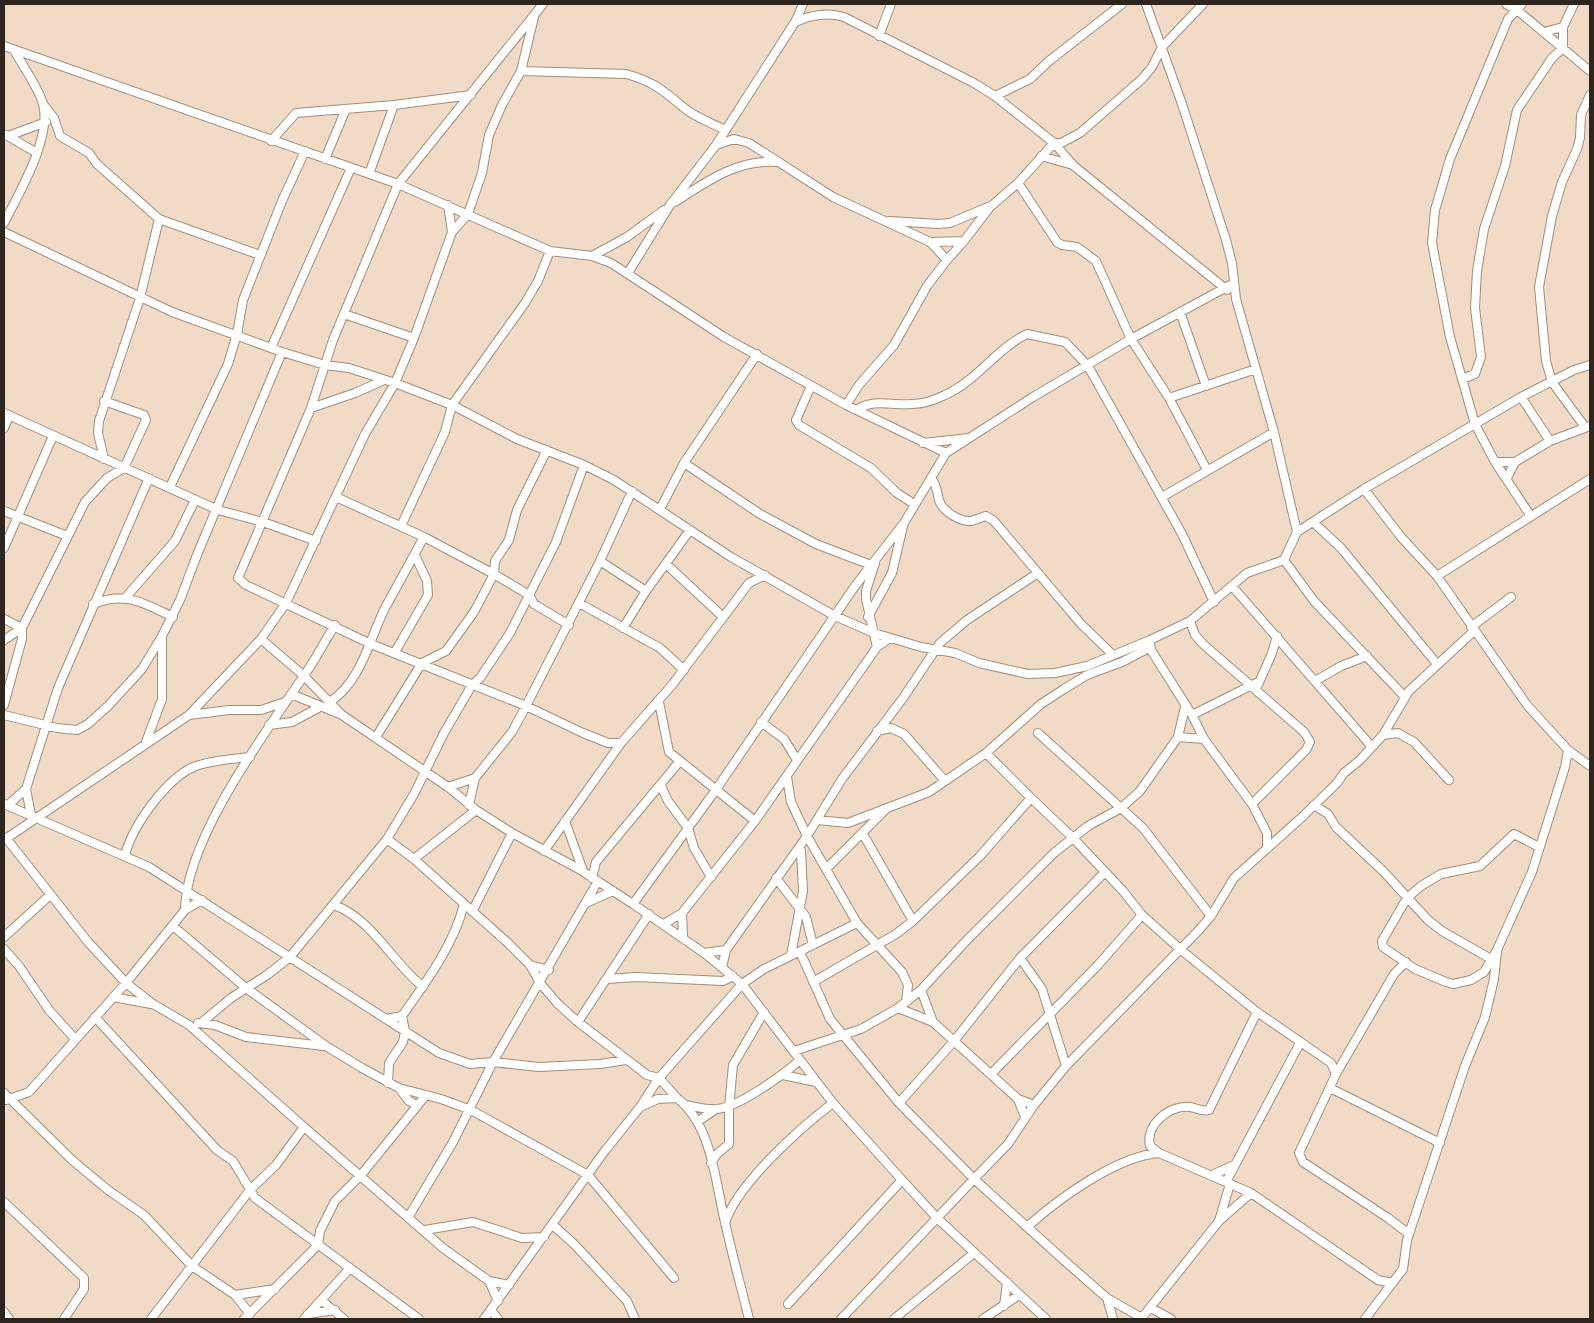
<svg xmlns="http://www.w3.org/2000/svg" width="1594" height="1323" viewBox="0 0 1594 1323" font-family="'IBM Plex Sans',sans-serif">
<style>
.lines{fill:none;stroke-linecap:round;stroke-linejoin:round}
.minor-casing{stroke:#a38e7c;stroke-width:10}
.minor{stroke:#fff;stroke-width:8}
</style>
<rect width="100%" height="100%" fill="#f1dbc7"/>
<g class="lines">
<defs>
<path id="minor" d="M543,4l-145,180 -65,156 -22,68 -73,170 8,7 125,59 155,62 57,27 25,10h13
M1506,4l11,6 73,61
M1522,4l-14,15 -58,140 -15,51 -3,33 18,94 25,87 20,38 35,53
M795,22c16,-7 32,-10 49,-5l130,66 21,13 59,47 20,23 153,124
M1544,32l19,-5
M879,36l12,-32
M4,46l394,138 152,67 42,5 19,7 113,74 122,68 100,48
M521,71l105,3c26,7 37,16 57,33 11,10 29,16 42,23
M995,96l35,-17 19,-18 73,-57
M43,104l11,14 6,18 29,17 8,11 62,55 101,36
M6,135l31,18
M8,136l38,-14
M271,141l25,-28 98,-8 77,-10
M716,145l18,-6 15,4 84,54 97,45 17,18
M1041,156l32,9
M325,159l21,-50
M369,174l25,-69
M1018,183l39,59 5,3 15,2 19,14 35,78 38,59 38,72
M675,202c31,-20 62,-43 101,-40
M448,205l4,27
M890,221l48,3 12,-1 38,-16
M4,223c15,-30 48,-85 39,-119 -4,-16 -21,-39 -29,-54
M4,232l168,80 110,40 43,13 24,3 46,15 57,22 65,34 67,26 30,15 117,77 104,59 39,17 47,14 34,6 24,10 49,11 27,-1 32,-7 63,-26 40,-19 57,-48 37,-13 13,-28 -23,-100 -38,-133 -4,-36 -6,-23 -44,-136 -36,-100
M930,242l34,-1
M592,256l35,-19 37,-27
M628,273l42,-68 46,-60 79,-123 8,-18
M1180,312l26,74
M344,314l70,24
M271,348l80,-180
M1462,379l13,-5 6,-17 -6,-49 2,-37 7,-42 21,-63 12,-56 35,-52 11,-10v-21l11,-23
M811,386l-15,34 3,5 72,43 26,25 17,11
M1521,397l29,44
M1169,398l87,-29
M846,405l13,-20 35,-40 33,-59 20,-26 17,-19 26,-34 28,-24 36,-40h7l19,-10 62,-54 10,-12 10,-20 41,-43
M311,408l44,-15 29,-13
M856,410c19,-12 35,-4 56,-6 11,0 23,-4 33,-9 33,-15 51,-46 82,-61l38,8 23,24 94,168 32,68
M4,413l214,97 45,12 53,19
M1585,427l-33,-45 -6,-21 -7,-74 13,-71 10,-34 15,-33 3,-11 1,-23 9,-20
M4,428l5,-12
M923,443l46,-5
M104,459l-6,-26 1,-12 41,-123 19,-79
M1495,462h20l-8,16
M1515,462l35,-21 40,-15
M684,463l76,51 56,30 55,21
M931,478c6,7 6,14 8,22 3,11 21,22 32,21 5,-1 10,-4 15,-5l8,5 87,103 32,31
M170,487l58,-123 9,-30 6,-34 39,-99 23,-50
M1364,489l157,-92 53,-27 16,-5
M336,497l88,40 70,37 35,21 5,9 35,21
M1162,497l112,-65
M660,509l24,-46 73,-109
M4,511l63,25
M1313,522l28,26 96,116
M401,526l44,-94 7,-27 73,-102 13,-22 12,-30
M1297,532l67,-43 37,48 36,39 90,129 41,45 22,16
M4,548l49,-112
M1284,560l30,41 91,96
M600,561l46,30
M875,563l-9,28v8l11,48
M666,564l56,52
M1437,576l153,-97
M1232,586l140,161
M126,597l49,-56 20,-41
M579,603l81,45 24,22
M93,604c33,-13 50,-1 80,13
M868,617l24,-44 11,-47
M4,619l18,9
M1190,621l5,14 8,9 101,88 6,10 -4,8 -54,54
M1471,627l40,-30
M623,628l23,-37 44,-61
M261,639l43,37 38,39 106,72 28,23 36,23 67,36 54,35 71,49 38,31 91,119 69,77 35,38 109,101
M4,640l18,-12
M1150,643l1,7 41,65 12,24 48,65 15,29v13
M395,652l33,-57 -1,-14 -12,-26
M1315,681l26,-15 26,-10
M1258,685l14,-32 5,-17
M291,694l49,20
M330,702c32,-22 39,-62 55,-94 13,-24 26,-47 39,-71
M659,702l10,50 86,69
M4,705l18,-66v-11l63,-126 22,-24 17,-10 22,-48 -2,-5 -40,-14
M4,715l53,13 20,2 11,-6 20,-18 34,-37 20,-33 18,-36 17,-45 85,-203
M189,715l40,-5h32l24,-8
M1192,715l66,-33
M761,722l23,17 13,21
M269,725l23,-3 28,-15
M877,731l14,-3 13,6 41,47
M1038,733l105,95 68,88
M1383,735l15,-2 16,9 35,38
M376,737l46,-74 24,-12 28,-39 20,-38 1,-13 14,-21 8,-30 30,-60
M1178,737l26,2
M146,742l16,-43v-61
M986,753l45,45
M787,777l4,25 16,34 50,87 45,49 6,13 -2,17
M661,786l7,15 20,27 6,20 17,29
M448,787l27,-9
M4,804l145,63 290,186 31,11 23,-2 46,5 61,-3 26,-4
M8,805l18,-16
M469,805l6,-27 37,-46 14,-26 74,-145 32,-70
M1314,805l14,9 8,13 48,45 44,48 14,11 49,28
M31,815l-5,-26 32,-101 91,-210
M817,820l31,3 81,-31 57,-39 55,-49 23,-15 23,-14 35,-13 25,-13
M565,821l17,47
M863,834l50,87
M6,838l82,104 38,41 27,21 36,21 115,102 -28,38 -26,25 -99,129
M387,839l27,20 94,84 22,22 10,18 18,21 20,18 69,53 12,3 18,20
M4,840l185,-125 72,-76 25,-36 79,-169 30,-51 19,-45 38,-106 16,-18 14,-41 7,-38 13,-30 19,-34 13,-54
M1539,847l-25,-13 -34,32 -39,8 -20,12 -14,12 -25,43 1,6 32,22 31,13 7,2 18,-4 13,-8 13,-22 35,-78 33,-105 3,-17
M544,851l77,-108 51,-58 77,-102 16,-8
M125,855c8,-30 42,-78 71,-89 17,-6 37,-7 54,-9
M414,859l62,-49
M827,868l58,-58
M592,878l4,-16 83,-100
M776,878l30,39 7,28
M586,903l27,-12
M633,904l82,-113 140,-205 49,-63 42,-70 87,-56 98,-58 103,-56
M334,905c38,14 58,57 89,82
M185,910c1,-71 78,-174 118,-233 12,-16 21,-35 32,-52
M473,910l39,-77
M682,913l1,24
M664,924l18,-11 73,-92 122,-174 13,-9
M173,926l73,62 80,58 36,22 37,20 42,11 30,11 117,65 86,103
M4,937l46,-42
M4,949l15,17 30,44 26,29
M800,952l30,67 69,84 75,76 93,84 40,35 35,20
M704,953l22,-3
M791,955l12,-64 -2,-40
M1020,958l22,31 24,77
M1406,962l-12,12 -58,100 -37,79 4,9 85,56 21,16
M530,965l19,5
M722,967l4,-17 81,-114 35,-57 61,-81 37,-55 27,-23 71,-47
M607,979l29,-2 87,4 10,-5
M813,982l83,-48 17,-13 67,-65 51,-58 41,39 51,54 19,24 38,34 77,63 74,51 5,11
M921,990l12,32
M113,997l38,7
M898,1008l35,14 85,77 16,6
M1257,1012l-48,98c-7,2 -12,-2 -19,-3 -21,-2 -45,18 -40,39l9,7 92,40 127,87 14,3
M95,1017l122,133 16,11 22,37 164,121
M386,1019l16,-3c24,-34 52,-71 62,-112
M578,1022l71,-108
M198,1023l17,2 31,12 78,9
M201,1023l30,-25 36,-23 23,-18 97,-118 27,-45 30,-61 28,-48 8,-7 30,-45 46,-91 28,-77
M794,1051l67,-22 37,-21 23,-18 44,-48 89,-89 34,-27 33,-18 19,-17 38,-54 7,-30
M991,1074l107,-109 44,-50
M783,1075l33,7
M388,1083l1,-20 14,-21 2,-11 -3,-15
M399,1088l10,13 8,4
M1330,1088l110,55
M4,1093l68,67 36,30 36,25 48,51 43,29 15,19
M1018,1099l7,18
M6,1100l23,-8 97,-109 59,-73 17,-10
M899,1103l55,-62 66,-83 85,-86
M686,1105c10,2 21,5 31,4 22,-2 66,-34 83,-49
M642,1106l16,-7 19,-1c35,27 38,83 48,124 7,32 16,65 24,97
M697,1122l19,-13
M304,1127l139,121 46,33 20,4
M711,1163l6,-9 12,-10v-37l4,-42 31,-53
M1212,1175l22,-10
M1226,1182l74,-139
M4,1202l80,76v11l-20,30
M409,1216l44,-74 40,-80 105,-181
M1219,1221l11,-37
M725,1223c12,-39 75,-95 108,-120
M553,1225l22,20 52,56 8,18
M1027,1227c31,-28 90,-71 132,-74
M425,1230l48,-8 49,16 22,-1
M489,1281l9,20
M235,1295l40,-6
M1107,1298l6,21
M321,1300l23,19
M788,1304l114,-124
M1004,1306l3,-24
M1151,1308l20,11
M491,1310l7,9
M4,1312l5,7
M308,1314l27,-4
M244,1319l74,-74 2,-14 15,-30 26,-26 65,-80
M304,1319l46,-51
M484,1319l120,-167 36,-45 19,-29 83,-94 22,-15 93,-46
M841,1319l133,-140 34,-35 26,-39 32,-39 133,-136 12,-14 23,-38 66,-59 37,-36 7,-10 16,-13 23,-25 26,-44 65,-60
M894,1319l80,-66
M983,1319l36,-24
M1141,1319l78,-98 32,-28
M1365,1319l38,-50 4,-29 58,-174 20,-49 9,-38 3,-27"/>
</defs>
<use href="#minor" class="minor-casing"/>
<use href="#minor" class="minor"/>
</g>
<rect width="1594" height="1323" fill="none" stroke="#2e261e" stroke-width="10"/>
</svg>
